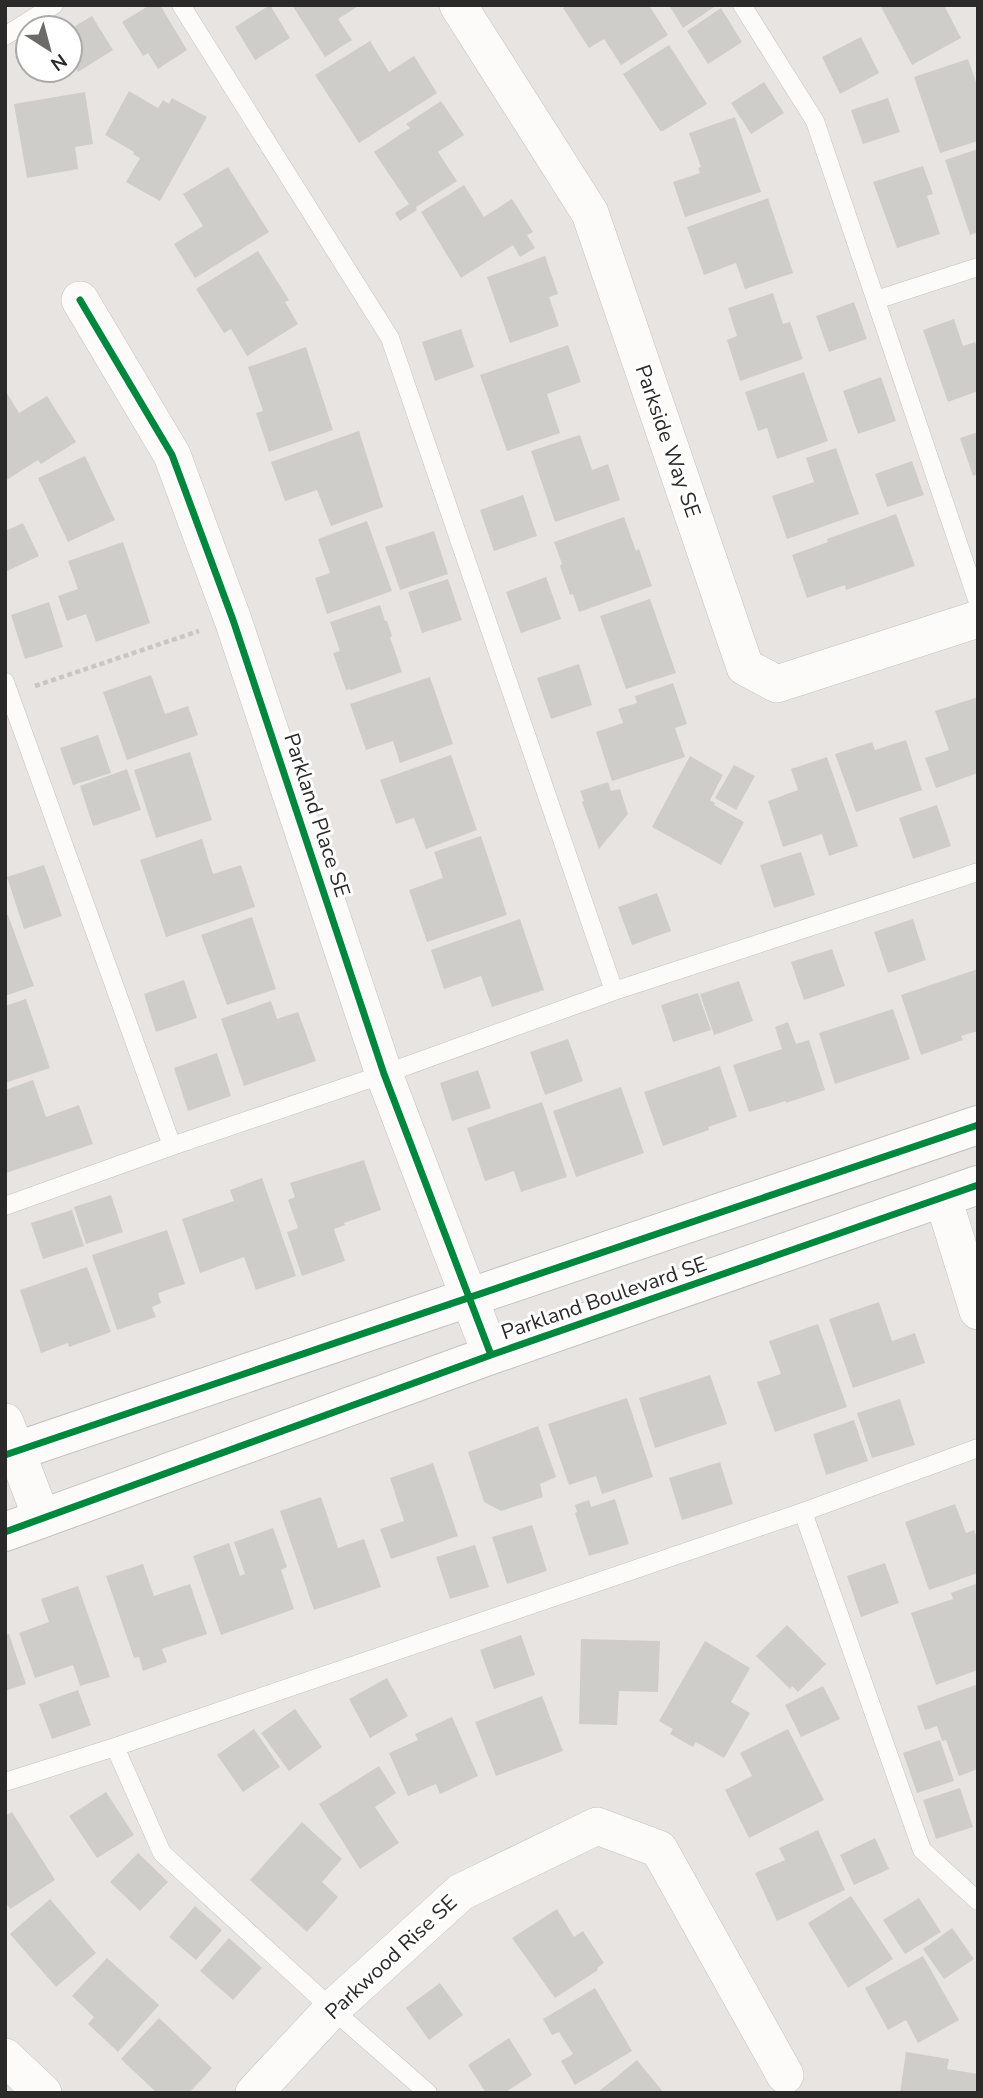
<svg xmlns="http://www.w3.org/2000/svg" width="983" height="2098" viewBox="0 0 983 2098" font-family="'Nunito Sans',sans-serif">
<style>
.building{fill:#cfcdca}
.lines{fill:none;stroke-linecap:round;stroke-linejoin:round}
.lane-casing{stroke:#c4c3c3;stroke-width:19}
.street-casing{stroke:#c4c3c3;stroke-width:38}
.secondary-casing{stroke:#c4c3c3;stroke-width:40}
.path{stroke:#c6c6c5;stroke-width:4.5;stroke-dasharray:5 3.5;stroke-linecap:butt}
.lane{stroke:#fcfbfa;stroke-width:18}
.street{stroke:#fcfbfa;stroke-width:37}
.secondary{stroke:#fcfbfa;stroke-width:38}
.cycleway-casing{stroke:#fff;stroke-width:11}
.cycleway{stroke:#00873e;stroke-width:7}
.labels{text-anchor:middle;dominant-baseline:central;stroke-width:6;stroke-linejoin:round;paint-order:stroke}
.street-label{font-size:21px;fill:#2a2a2a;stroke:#fff}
</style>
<rect width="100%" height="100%" fill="#e8e4e1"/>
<path class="building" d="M150,5h10l27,45 -29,19 -10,-16 -5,3 -21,-34z
M270,5l20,33 -35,22 -20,-33z
M292,5h68l-22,14 14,21 -27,17z
M567,5h82l19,30 -47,30 -17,-26 -15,9 -26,-40z
M669,5h48l-34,23z
M880,5h64l17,33 -49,27z
M721,8l21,34 -34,22 -21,-33z
M92,16l21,34 -35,22 -8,-13v-30z
M861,37l18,36 -39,21 -18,-37z
M370,41l19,31 25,-16 23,37 -78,50 -44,-68z
M669,45l38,59 -44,27h-3l-37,-57z
M968,59l10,29v53l-38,12 -26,-76z
M764,82l20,31 -33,21 -20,-31z
M129,91l29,17 5,-8 6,4 3,-6 35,19 -47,84 -34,-19 14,-24 -7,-4 1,-2 -29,-17z
M85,92l8,52 -18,3 3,22 -51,9 -13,-74z
M888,98l12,34 -37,12 -12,-34z
M441,101l23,34 -26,17 19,29 -41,26 1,3 -17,11 -5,-8 14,-9 -35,-52 36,-24 -4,-4z
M735,117l26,75 -76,25 -12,-35 27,-9 -2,-5 3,-1 -12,-34z
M978,149v83l-8,3 -25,-75z
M923,166l10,28 -6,2 13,38 -43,14 -24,-66z
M228,167l41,65 -74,46 -21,-34 29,-18 -20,-32z
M464,185l20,32 28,-18 21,33 -6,3 8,13 -15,9 -7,-12 -52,33 -40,-66z
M768,198l25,75 -48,16 -9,-26 -32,12 -17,-48z
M258,251l31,49 -4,2 13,22 -51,32 -16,-27 -7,4 -28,-44z
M545,256l13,38 -9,3 10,29 -49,17 -23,-66z
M773,293l10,31 7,-2 13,37 -63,22 -13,-41 10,-4 -9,-28z
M854,302l13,37 -38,13 -13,-36z
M954,319l9,27 12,-4 3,8v41l-30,11 -25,-72z
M461,329l13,38 -39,14 -13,-39z
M568,345l13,37 -34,12 13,39 -53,18 -27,-76z
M306,347l27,83 -64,22 -13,-39 7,-2 -15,-44z
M804,372l24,69 -51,18 -10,-31 -9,3 -13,-39z
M881,377l15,44 -38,13 -15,-43z
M5,390l14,23 28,-17 29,46 -35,22 -3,-4 -33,21z
M359,431l24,76 -52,19 -14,-36 -32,11 -14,-39z
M978,432v42l-5,2 -13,-38z
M580,435l12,35 16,-6 12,36 -65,22 -24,-71z
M836,448l23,66 -72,25 -15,-43 42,-14 -8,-24z
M85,456l30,64 -47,22 -30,-64z
M912,461l12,34 -37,12 -12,-33z
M523,495l14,41 -43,15 -14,-41z
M896,514l19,52 -69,24 -1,-5 -38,13 -15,-43 36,-13 -1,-3z
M624,517l12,34 3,-2 13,37 -73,26 -6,-18 -3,1 -9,-26 -1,-4 2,-1 -8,-22z
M367,521l25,70 -65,23 -12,-36 15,-5 -12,-34z
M23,523l16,33 -34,16v-41z
M434,531l14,43 -48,16 -15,-43z
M123,542l27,81 -54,19 -10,-28 -19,7 -9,-25 20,-7 -10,-28z
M546,577l15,42 -40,14 -15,-41z
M448,579l14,41 -40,13 -14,-41z
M650,599l26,74 -50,16 -26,-73z
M49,602l14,45 -38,12 -14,-44z
M380,605l5,16h2l5,15 -2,1 12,35 -51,18 -1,-1 -4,1 -13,-37 7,-2 -10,-29z
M579,664l13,41 -41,14 -14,-41z
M151,675l14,39 23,-8 10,29 -71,25 -24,-68z
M430,677l23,67 -53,19 -7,-22 -27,9 -16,-46z
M673,683l14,41 -12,4 10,29 -73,24 -16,-49 27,-9 -5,-14 19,-6 -2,-7z
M978,697v76l-42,15 -11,-30 24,-8 -14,-39z
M98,735l13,38 -38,12 -13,-37z
M906,740l16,50 -66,22 -21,-58 37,-12 3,8z
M190,752l22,68 -56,18 -22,-68z
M451,755l26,75 -51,19 -12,-31 -18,6 -16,-44z
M690,756l33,19 -13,25 5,3 -1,2 30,17 -23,43 -69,-38z
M827,757l31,89 -29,10 -7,-22 -39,13 -15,-46 30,-11 -7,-21z
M734,765l21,11 -19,34 -21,-12z
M127,769l14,41 -48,16 -13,-40z
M608,782l3,9 9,-2 8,25 -29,35 -17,-47 2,-1 -4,-10z
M937,805l14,41 -38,13 -14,-41z
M481,836l26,79 -80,27 -18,-52 34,-12 -9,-26z
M202,839l11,35 28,-9 14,42 -89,30 -26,-77z
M801,852l14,43 -41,13 -14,-43z
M44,865l18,51 -38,13 -17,-52z
M657,893l14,38 -39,14 -14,-38z
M8,915l26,71 -29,10v-80z
M252,917l24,72 -49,16 -26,-70z
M520,919l24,71 -52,17 -11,-31 -37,13 -13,-39z
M913,919l13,41 -38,13 -14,-41z
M832,949l13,37 -41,14 -13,-38z
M978,969v62l-17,5 2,4 -42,15 -20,-60z
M184,980l13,38 -41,14 -12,-38z
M739,981l14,40 -39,14 -14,-41z
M698,993l13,37 -38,12 -12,-37z
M26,999l24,69 -45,15v-77z
M271,1001l6,18 21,-7 18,49 -72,25 -23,-67z
M893,1009l17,50 -75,25 -16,-51z
M788,1022l8,22 13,-4 16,50 -39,13v-2l-37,11 -16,-47 49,-16 -7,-22z
M568,1039l15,42 -38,14 -15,-43z
M217,1053l14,43 -43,15 -14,-43z
M720,1066l17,51 -29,10 1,3 -46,16 -19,-54z
M478,1070l13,38 -39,13 -12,-38z
M33,1080l13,37 33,-12 14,39 -87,29 -1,-83z
M621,1087l23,66 -68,24 -23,-66z
M542,1102l25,75 -46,15 -7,-21 -29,10 -18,-53z
M364,1160l17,50 -37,13 1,2 -11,4 11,32 -43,15 -15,-44 11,-4 -10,-28 7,-3 -5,-14z
M262,1178l34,98 -40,14 -12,-33 -44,16 -18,-54 52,-18 -4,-11z
M111,1195l12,37 -37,12 -12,-37z
M72,1210l12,36 -41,13 -12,-36z
M167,1230l18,54 -27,9 3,10 -9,4 4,10 -39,13 -25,-75z
M87,1267l24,65 -42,15 -1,-4 -27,10 -21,-63z
M879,1302l13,39 23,-8 10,30 -72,25 -24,-69z
M818,1324l29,83 -72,25 -18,-50 24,-8 -12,-33z
M710,1375l17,49 -72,24 -16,-50z
M627,1398l26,79 -51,17 -6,-18 -27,9 -21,-61z
M900,1399l15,46 -43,13 -15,-45z
M854,1420l14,41 -42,14 -13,-41z
M538,1426l18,51 -16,7 3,13 -42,14 -17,-9 -16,-50z
M720,1462l13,42 -51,16 -13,-42z
M433,1463l25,73 -67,23 -11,-30 24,-8 -14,-43z
M321,1497l17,51 26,-9 17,48 -67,23 -34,-99z
M615,1499l14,45 -40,12 -14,-43 2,-1 -2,-7 14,-5 2,7z
M955,1504l11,29 8,-3 4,11v32l-49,17 -24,-68z
M532,1525l15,46 -40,13 -15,-47z
M273,1528l14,39 -6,3 13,39 -73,26 -28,-79 36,-13 11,33 5,-2 -11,-32z
M475,1545l14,42 -39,12 -14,-42z
M885,1563l14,40 -38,14 -14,-41z
M143,1564l11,32 36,-12 17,50 -45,15 5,13 -24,9 -4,-14 -5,1 -28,-82z
M978,1583v87l-42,15 -25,-72 42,-14 -2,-6z
M78,1586l32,91 -30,9 -7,-21 -38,13 -16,-45 30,-11 -8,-23z
M787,1625l39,39 -28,28 -6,-6 -2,3 -34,-33z
M9,1634l17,50 -21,7v-56z
M521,1635l14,40 -41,14 -14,-39z
M581,1639l79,2 -2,51 -39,-1 -2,34 -38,-1z
M705,1641l45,27 -19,34 19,11 -26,45 -28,-16 -3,5 -23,-13 3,-5 -14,-8z
M387,1678l21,38 -38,22 -21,-39z
M978,1684v85l-19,7 -13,-36 -4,1 -5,-15 -12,4 -8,-24z
M823,1686l17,33 -39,18 -16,-32z
M78,1690l13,35 -39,14 -13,-35z
M542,1696l21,55 -67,25 -21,-54z
M295,1709l27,38 -33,24 -28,-38z
M452,1717l26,59 -38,18 -4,-10 -28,12 -19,-43 29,-13 -3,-6z
M254,1729l26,38 -37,25 -26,-37z
M788,1729l36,71 -75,38 -24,-48 27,-14 -12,-23z
M940,1740l14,41 -37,12 -14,-40z
M379,1766l17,27 -21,14 24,36 -39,26 -41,-65z
M960,1788l13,39 -37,12 -13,-39z
M106,1792l28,43 -37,23 -28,-42z
M12,1812l43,68 -45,29 -5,-8v-85z
M302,1822l40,37 -20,23 16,15 -31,35 -57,-52z
M818,1830l27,60 -68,31 -22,-48 30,-13 -6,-12z
M875,1838l14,31 -35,16 -14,-30z
M138,1853l30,29 -28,29 -30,-29z
M851,1896l42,63 -45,29 -40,-65z
M919,1898l22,34 -36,22 -22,-34z
M50,1899l46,54 -40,34 -46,-53z
M195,1906l27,24 -26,30 -27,-23z
M557,1909l17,28 9,-6 21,32 -7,5 1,2 -43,28 -43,-60z
M952,1928l22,31 -30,20 -21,-30z
M229,1938l33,30 -29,32 -33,-29z
M923,1956l36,64 -41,23 -12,-23 -18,10 -23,-42z
M107,1958l52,47 -41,47 -30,-28 6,-7 -22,-21z
M440,1983l23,32 -34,25 -23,-32z
M595,1988l37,63 -57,34 -14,-24 12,-7 -14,-22 -7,3 -9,-16z
M159,2018l53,50 -23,25h-32l-36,-34z
M509,2038l23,37 -28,18h-18l-18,-28z
M906,2052l43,7 -2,10 31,5v19h-78z
M637,2060l27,33h-67z"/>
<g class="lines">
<defs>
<path id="lane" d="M181,5l209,333 224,653
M742,5l73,116 163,481
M5,36l49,-31
M876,300l102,-33
M5,682l167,464
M5,1206l167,-60 212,-72 230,-83 364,-119
M803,1512l119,338 56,51
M115,1747l47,106 170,156 96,84
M5,1782l110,-35 688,-235 175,-64"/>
<path id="street" d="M458,5l132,208 155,454 32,17 201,-65
M80,300l92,155 61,165 151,454 107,281
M943,1198l35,113
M5,1422l37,97
M5,2057l38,36
M254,2093l78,-84 129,-117 136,-66 62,23 126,226"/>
<path id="secondary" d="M5,1455l973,-330
M5,1532l486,-177 487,-170"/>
</defs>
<use href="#lane" class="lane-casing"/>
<use href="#street" class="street-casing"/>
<use href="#secondary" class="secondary-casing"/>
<path class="path" d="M35,686l164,-55"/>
<use href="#lane" class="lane"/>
<use href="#street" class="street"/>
<use href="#secondary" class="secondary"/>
<defs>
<path id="cycleway" d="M80,300l92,155 61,165 151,454 107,281
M5,1455l973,-330
M5,1532l486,-177 487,-170"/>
</defs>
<use href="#cycleway" class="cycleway-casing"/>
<use href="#cycleway" class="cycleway"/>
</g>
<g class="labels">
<g class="street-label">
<text transform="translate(668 441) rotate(71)">Parkside Way SE</text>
<text transform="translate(317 815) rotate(72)">Parkland Place SE</text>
<text transform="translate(604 1298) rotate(-19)">Parkland Boulevard SE</text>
<text transform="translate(391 1957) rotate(-43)">Parkwood Rise SE</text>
</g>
</g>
<rect width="983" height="2098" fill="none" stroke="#2a2a2a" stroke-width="14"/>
<g transform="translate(49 49) rotate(144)"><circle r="33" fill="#ffffff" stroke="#aaaaaa" stroke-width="2"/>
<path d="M0-5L12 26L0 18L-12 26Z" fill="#6c6b6a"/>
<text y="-10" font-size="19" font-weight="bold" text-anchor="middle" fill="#2a2a2a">N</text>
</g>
</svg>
